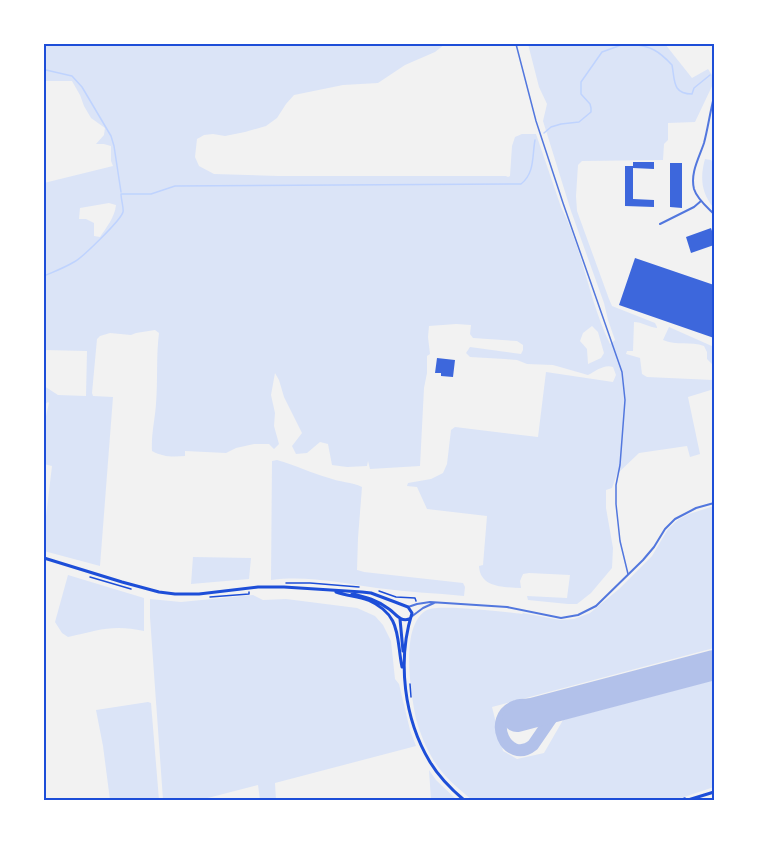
<svg xmlns="http://www.w3.org/2000/svg" width="758" height="844" viewBox="0 0 758 844" font-family="'Noto Serif',serif">
<style>
.green{fill:#dbe4f7;fill-rule:evenodd}
.lines{fill:none;stroke-linecap:round;stroke-linejoin:round}
.stream{stroke:#bfd3fe;stroke-width:1.5}
.taxiway{stroke:#b2c1ea;stroke-width:12}
.runway{stroke:#b2c1ea;stroke-width:30}
.building{fill:#3d67dc}
.path{stroke:#1d4ed8;stroke-width:1.5}
.service{stroke:#5277de;stroke-width:1.5}
.minor{stroke:#5277de;stroke-width:2}
.secondary{stroke:#1d4ed8;stroke-width:3}
.neatline{fill:none;stroke:#1d4ed8;stroke-width:2}
</style>
<rect width="100%" height="100%" fill="#f2f2f2"/>
<path class="green" d="M44,44h401l-10,8 -30,13 -27,18 -35,2 -49,10 -8,9 -9,14 -11,8 -21,6 -20,4 -12,-2 -9,1 -7,4 -2,18 4,9 15,8 64,2h228l2,1 2,-1 2,-30 3,-9 7,-3h14l25,73c22,43 28,94 49,137l5,-4 -7,-20 -4,-17 -33,-92 -28,-90 4,-17 -8,-17 -11,-43h137l27,34 16,-9 6,9v4l-19,40 -27,1v17l-4,4 -1,16 -81,1 -4,4 -2,31 1,15 32,88 3,7 43,17 2,4v1c-8,-1 -15,-6 -23,-6l-1,29h-6l-1,3 14,4 2,16 5,3 66,3v-15l-6,-6v-7l-3,-6c-13,-5 -28,0 -41,-6l6,-13 45,20v42l-26,8 12,57 -10,3 -3,-11 -48,7 -22,21 -5,14 -6,2v18l7,40 -1,20 -21,25 -14,11h-9l-40,-4 -1,-4 40,2 3,-23 -41,-2 -6,1 -3,7 1,7c-17,-1 -41,0 -42,-22l4,-1 4,-49 -60,-7 -10,-22 -10,-1 1,-3 23,-4 12,-6 4,-9 4,-34 4,-3 83,10 8,-65 67,10 3,-7 -3,-8c-9,-3 -17,4 -25,8l-35,-10 -26,-1 -10,-4 -12,-1 -35,-2 -4,-4 4,-6 51,7 2,-4v-5l-6,-4 -44,-3 -3,-4 1,-9 -15,-1 -27,2 -1,11 2,17 -3,2v17l-3,15 -4,78 -50,3 -2,-8 -1,5 -20,1 -15,-2 -4,-21 -8,-2 -13,11 -11,1 -4,-8 10,-13 -18,-36 -5,-17 -4,-7 -4,22 4,18 -1,13 5,18 -5,5 -5,-5h-15l-18,4 -10,5 -41,-2v5c-13,1 -22,1 -33,-5 -1,-16 3,-32 4,-47 2,-24 0,-48 3,-71l-4,-3 -19,3 -5,2 -21,-2 -10,3 -3,3 -5,54 1,3 20,1 -13,169 -56,-15v-18l8,-67 -8,-2v-47l2,-1 3,-13 -1,-1 -4,3v-19l14,9 28,1 1,-45 -43,-1v-167l69,-17 -2,-5v-15l-7,-2h-8l8,-9 1,-7 -14,-10 -7,-12 -4,-11 -8,-14h-28zM109,203l7,2c-1,12 -10,23 -16,32l-6,-1v-13l-8,-4h-7l1,-11zM592,326l6,6 6,21 -3,5 -13,6 -1,-15 -7,-8 3,-8z
M705,159l6,1 3,4v43h-1c-12,-15 -13,-30 -8,-48z
M277,460c18,5 34,13 52,18 10,4 23,4 33,9l-4,51 -1,32 7,2 99,11 2,4 -1,9c-29,-3 -58,-4 -87,-8 -35,-5 -71,-13 -106,-8l1,-119z
M714,506v142l-222,59 11,44 14,8 27,-6 19,-33 151,-40v107l-39,13h-203c-14,-12 -28,-23 -38,-39 -8,-13 -14,-28 -18,-42 -5,-25 -17,-94 11,-109 12,-6 79,2 95,4l1,-1 37,7 14,-1 16,-6 29,-24 33,-33 16,-27 11,-10 10,-5z
M193,557l58,1 -2,21 -58,5z
M68,575l76,23v33c-30,-7 -46,-1 -76,6l-6,-4 -7,-11z
M253,595l10,5 23,-1 71,9 18,8 8,9 8,16 4,38 4,5 11,46 6,16 -141,37 1,17h-16l-2,-15 -58,15h-37l-13,-183v-18l31,3z
M148,702l3,1 8,97h-49l-7,-54 -7,-36z
M429,770l7,10 21,20h-26z"/>
<g class="lines">
<path class="stream" d="M631,44c20,2 28,7 41,21 3,15 0,29 20,29l2,-6 16,-13
M46,70l26,6 10,11 29,49 3,10 7,46
M544,133l7,-6 10,-3 18,-2 12,-10v-4l-1,-4 -9,-10v-12l21,-30 22,-8
M44,276c9,-4 20,-8 30,-14 8,-4 47,-42 49,-50 1,-3 -2,-13 -2,-18h30l24,-8 346,-2c14,-11 11,-28 14,-44"/>
<path class="taxiway" d="M559,706c-12,1 -33,-4 -43,0 -31,11 -9,60 17,39l24,-35 8,-5"/>
<path class="runway" d="M517,717l197,-52"/>
</g>
<path class="building" d="M633,162h21v7l-21,-1v31l21,1v7l-29,-1v-40h8z
M670,163h12v45l-12,-1z
M711,228l3,9v8l-23,8 -5,-16z
M635,258l79,27v53l-95,-33z
M437,358l18,2 -2,17 -12,-1v-3h-6z"/>
<g class="lines">
<path class="path" d="M90,577l41,12
M286,583h24l49,4
M379,591l17,6 19,1 1,3
M210,597l39,-3v-2
M410,684l1,13
M679,800l6,-2"/>
<path class="service" d="M516,44l20,77 27,82 59,169 3,28 -5,65 -4,20v19l4,37 8,33"/>
<path class="minor" d="M714,97c-4,15 -6,31 -10,46 -5,15 -14,30 -10,46 3,10 13,18 20,25
M660,224l34,-17 7,-6
M408,607l9,-3 13,-2 77,5 54,11 17,-3 18,-9 47,-46 11,-13 11,-18 10,-10 21,-11 18,-5
M411,617l12,-9 11,-5"/>
<path class="secondary" d="M44,558l78,24 37,10 16,2h24l59,-7h26l78,5 9,1 24,9 13,5 4,6c-15,48 -8,106 18,149 9,15 21,27 34,38
M336,592c11,4 22,4 32,8 34,15 28,37 34,67
M352,594c14,3 25,6 37,15 7,5 11,13 20,10
M400,619l3,32
M688,800l26,-8"/>
</g>
<rect width="758" height="844" fill="none" stroke="#ffffff" stroke-width="90"/>
<rect x="45" y="45" width="668" height="754" class="neatline"/>
</svg>
